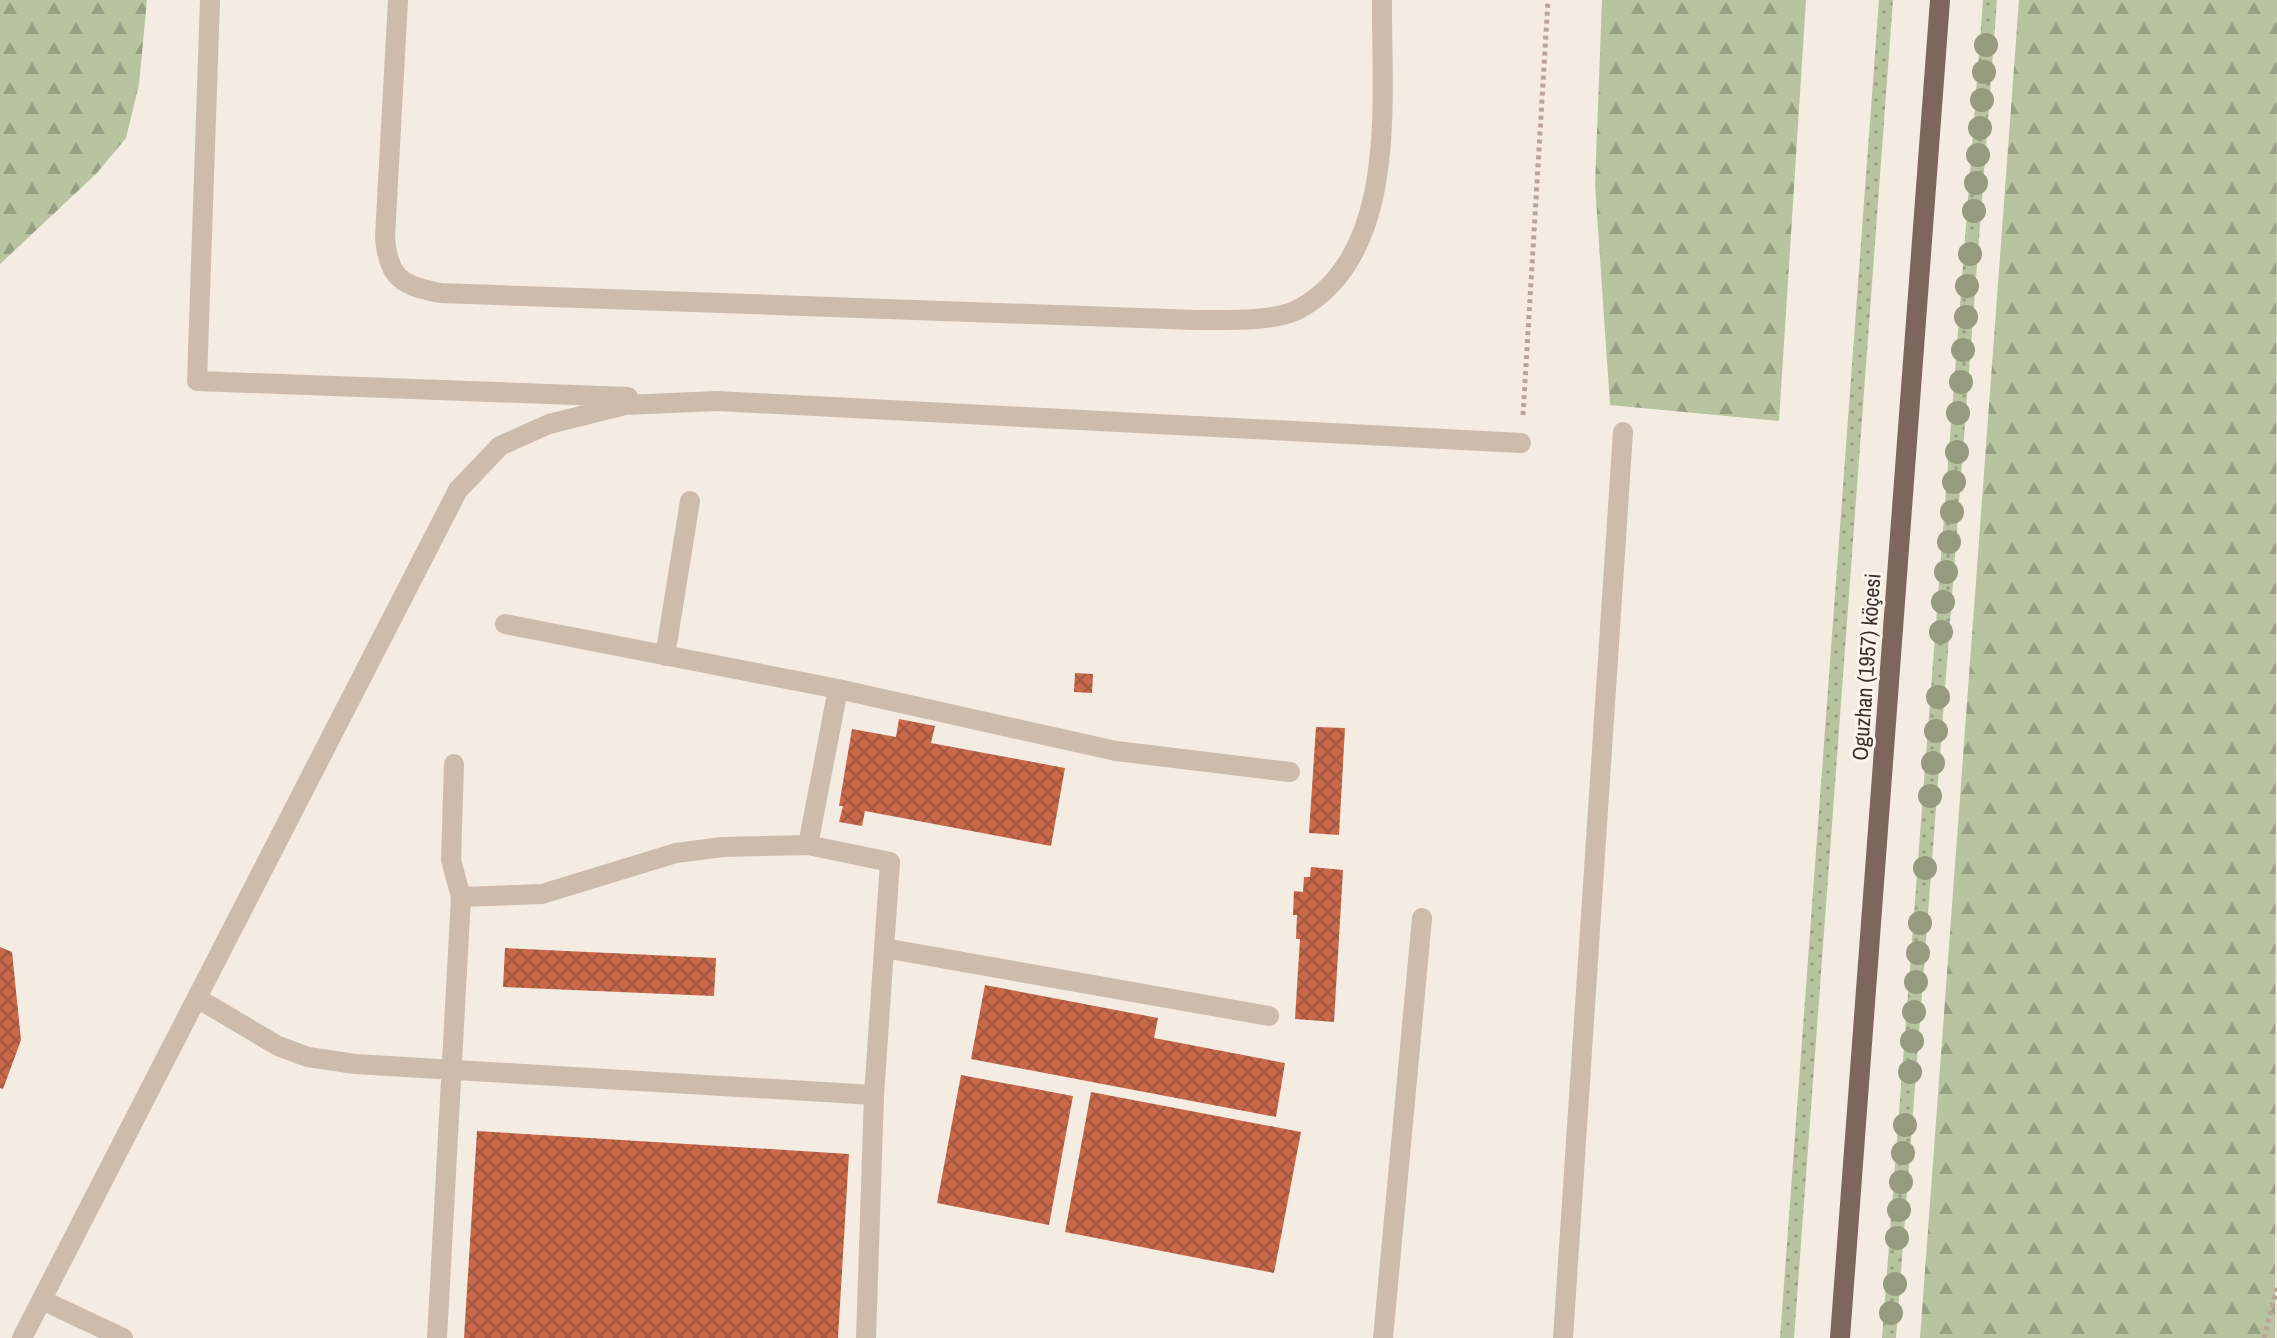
<svg xmlns="http://www.w3.org/2000/svg" width="2277" height="1338" viewBox="0 0 2277 1338" font-family="'Archivo Narrow',sans-serif">
<style>
.grass{fill:url(#grass-dots)}
.forest{fill:url(#forest-firs)}
.building{fill:url(#building-cross-hatch)}
.lines{fill:none;stroke-linecap:round;stroke-linejoin:round}
.path{stroke:#b9a596;stroke-width:5;stroke-dasharray:4 4;stroke-linecap:butt}
.minor{stroke:#cdbbac;stroke-width:20}
.major{stroke:#7d675c;stroke-width:20}
.tree{fill:#969b7f}
.labels{text-anchor:middle;dominant-baseline:central;stroke-width:6;stroke-linejoin:round;paint-order:stroke}
.street-label{font-size:22px;fill:#3b302b;stroke:#fbf5ee}
</style>
<defs>
<pattern id="grass-dots" width="8" height="8" patternUnits="userSpaceOnUse" patternTransform="scale(2)"><rect width="8" height="8" fill="#b8c4a0"/><path d="M2 2h.1M6 6h.1" fill="none" stroke="#97a083" stroke-width="1.8" stroke-linecap="round"/></pattern>
<pattern id="forest-firs" width="22" height="20" patternUnits="userSpaceOnUse" patternTransform="scale(2)"><rect width="22" height="20" fill="#b8c4a0"/><path d="M5 1l3.5 6h-7zM16 11l3.5 6h-7z" fill="#97a083"/></pattern>
<pattern id="building-cross-hatch" width="8" height="8" patternUnits="userSpaceOnUse" patternTransform="scale(2)"><rect width="8" height="8" fill="#c8694b"/><path d="M0 0l8 8M0 8l8-8" fill="none" stroke="#a4573f"/></pattern>
</defs>
<rect width="100%" height="100%" fill="#f4ebe1"/>
<path class="grass" d="M1879,0h14l-99,1338h-14z
M1983,0h14l-101,1338h-14z"/>
<path class="forest" d="M0,0h147l-8,84 -13,54 -30,36 -96,90z
M1602,0h204l-27,421 -169,-16 -15,-220z
M2019,0h258l-2,1338h-355z"/>
<path class="building" d="M1075,673l18,1 -1,19 -18,-1z
M899,719l36,7 -4,17 134,25 -14,78 -186,-35 -3,15 -23,-4 4,-16h-4l13,-77 44,8z
M1316,727l29,1 -6,107 -30,-2z
M1311,867l32,3 -9,152 -39,-3 5,-80h-4l1,-24h-4l1,-24 9,1 1,-15h6z
M0,947l12,5 9,88 -18,49 -3,-1z
M505,948l211,10 -2,38 -211,-9z
M985,985l173,33 -4,20 131,25 -9,54 -305,-58z
M961,1075l112,21 -24,129 -112,-22z
M1091,1092l210,40 -27,141 -209,-41z
M477,1131l372,23 -11,184h-374z"/>
<g class="lines">
<path class="path" d="M1523,415l25,-415
M2264,1338l13,-50"/>
<path class="minor" d="M210,0l-13,381 431,16
M398,0l-13,237c3,42 18,49 56,56l755,27c26,0 80,2 103,-11 101,-55 82,-212 83,-309
M505,624l333,65 278,62 174,21
M665,656l25,-155
M808,845l30,-156
M461,897l81,-3 134,-41 47,-6 85,-2 82,17 -16,233 -8,243
M884,948l385,68
M197,998l81,48 30,11 47,7 519,31
M42,1300l81,38
M22,1338l436,-848 42,-44 49,-22 76,-19 92,-4 804,42
M437,1338l24,-441 -10,-37 3,-96
M1383,1338l39,-420
M1563,1338l60,-906"/>
<path class="major" d="M1840,1338l100,-1338"/>
</g>
<g class="tree">
<circle cx="1986" cy="45" r="12"/>
<circle cx="1984" cy="72" r="12"/>
<circle cx="1982" cy="100" r="12"/>
<circle cx="1980" cy="128" r="12"/>
<circle cx="1978" cy="155" r="12"/>
<circle cx="1976" cy="183" r="12"/>
<circle cx="1974" cy="211" r="12"/>
<circle cx="1970" cy="254" r="12"/>
<circle cx="1967" cy="286" r="12"/>
<circle cx="1966" cy="317" r="12"/>
<circle cx="1963" cy="350" r="12"/>
<circle cx="1961" cy="382" r="12"/>
<circle cx="1958" cy="413" r="12"/>
<circle cx="1957" cy="452" r="12"/>
<circle cx="1954" cy="482" r="12"/>
<circle cx="1952" cy="512" r="12"/>
<circle cx="1949" cy="542" r="12"/>
<circle cx="1946" cy="572" r="12"/>
<circle cx="1943" cy="602" r="12"/>
<circle cx="1941" cy="632" r="12"/>
<circle cx="1938" cy="697" r="12"/>
<circle cx="1936" cy="731" r="12"/>
<circle cx="1933" cy="763" r="12"/>
<circle cx="1930" cy="796" r="12"/>
<circle cx="1925" cy="868" r="12"/>
<circle cx="1920" cy="923" r="12"/>
<circle cx="1918" cy="953" r="12"/>
<circle cx="1916" cy="982" r="12"/>
<circle cx="1914" cy="1012" r="12"/>
<circle cx="1912" cy="1041" r="12"/>
<circle cx="1910" cy="1072" r="12"/>
<circle cx="1905" cy="1125" r="12"/>
<circle cx="1903" cy="1153" r="12"/>
<circle cx="1901" cy="1182" r="12"/>
<circle cx="1899" cy="1210" r="12"/>
<circle cx="1897" cy="1238" r="12"/>
<circle cx="1895" cy="1284" r="12"/>
<circle cx="1891" cy="1313" r="12"/>
</g>
<g class="labels">
<g class="street-label">
<text transform="translate(1866 667) rotate(-86)">Oguzhan (1957) köçesi</text>
</g>
</g>
</svg>
